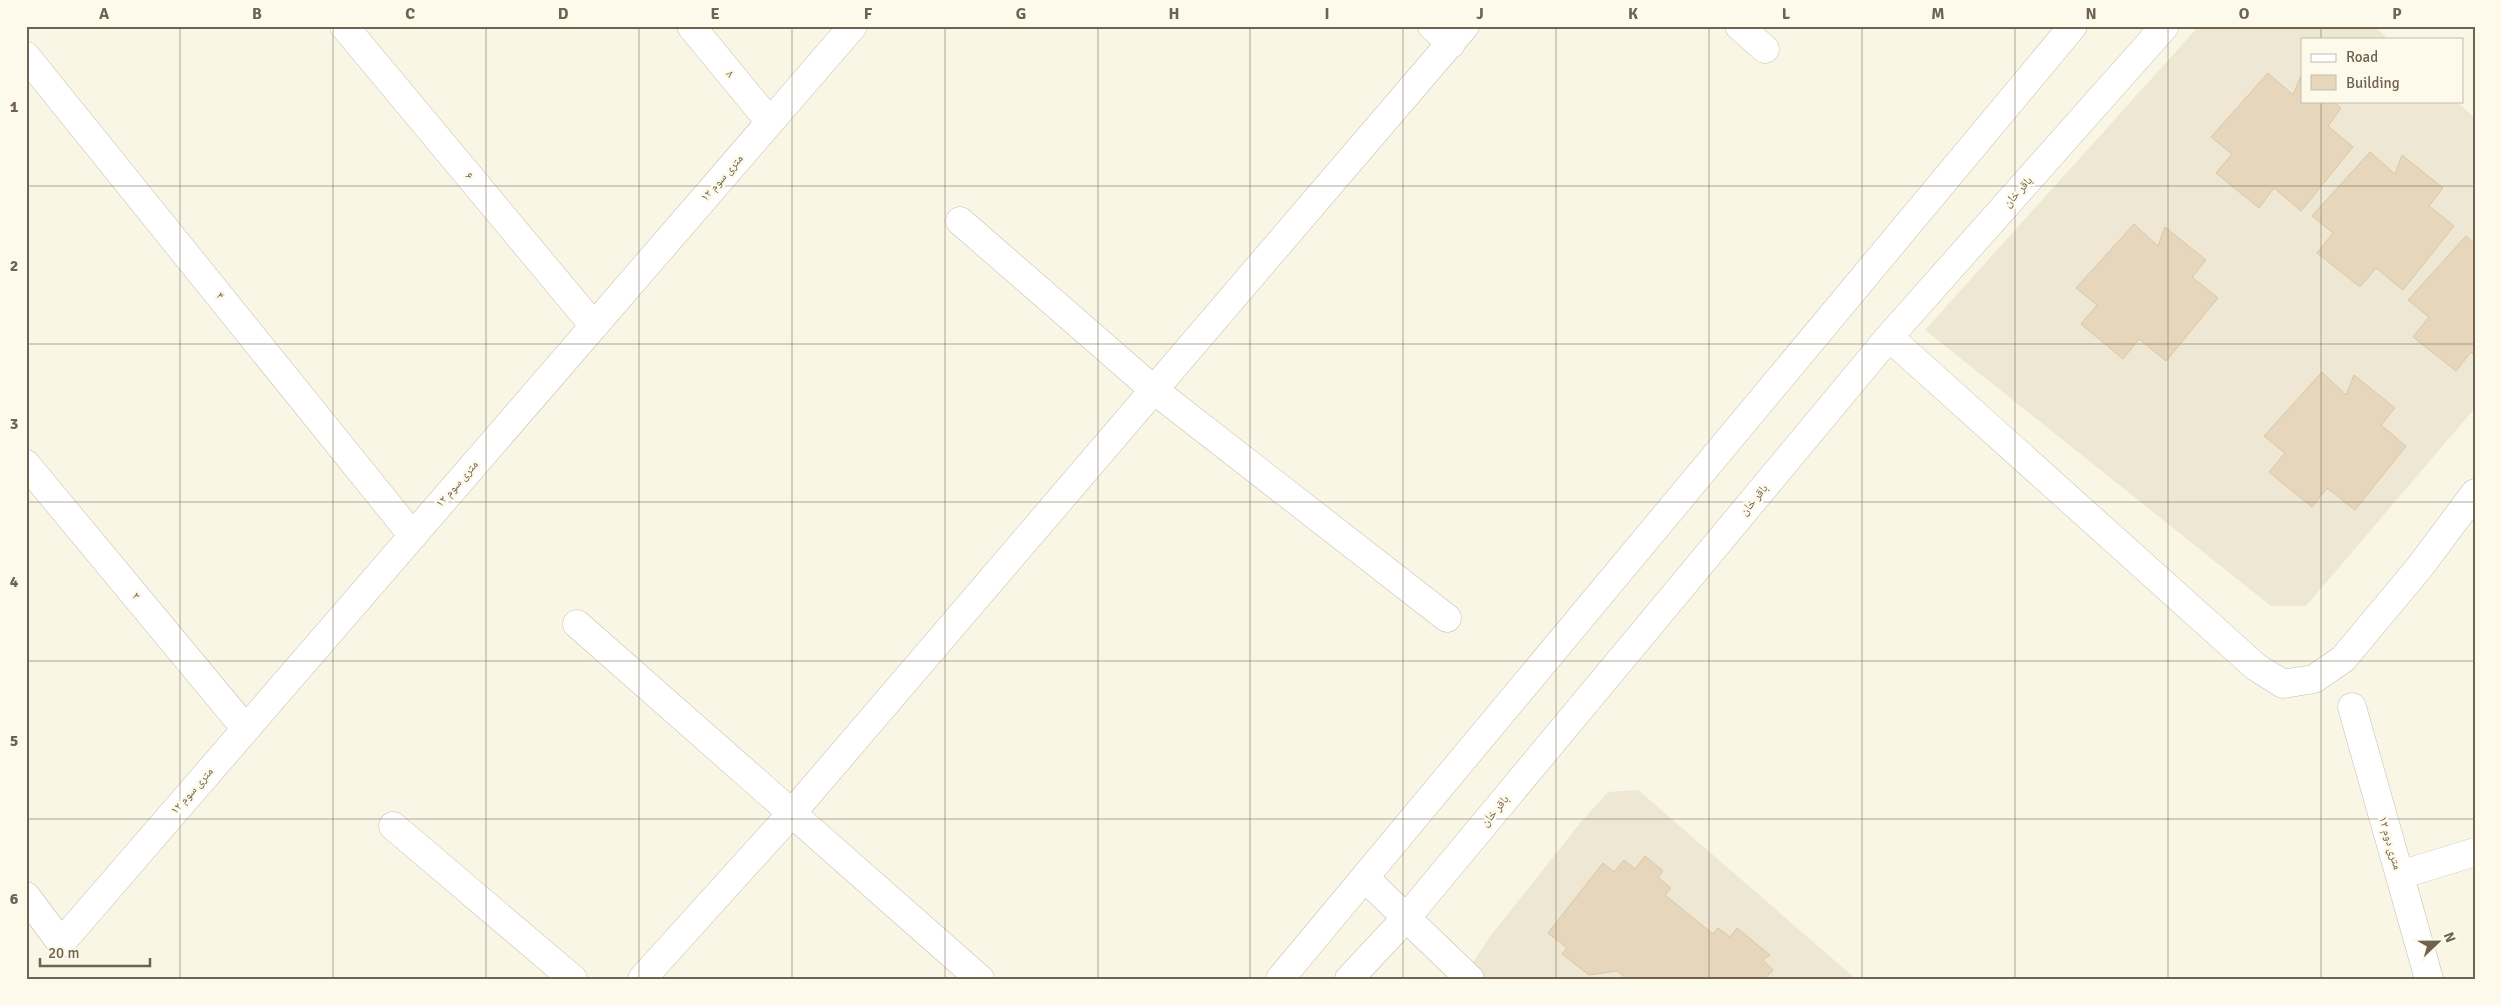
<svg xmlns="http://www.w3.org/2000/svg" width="2501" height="1005" viewBox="0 0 2501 1005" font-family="Signika,'Noto Naskh Arabic',sans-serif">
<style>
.residential{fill:#ede7d3}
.building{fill:#e6d7bc;stroke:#dcc6a4}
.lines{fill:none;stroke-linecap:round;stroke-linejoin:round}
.street-casing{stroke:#c7beac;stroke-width:29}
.secondary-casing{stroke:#c9bfaa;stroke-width:29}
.street{stroke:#fff;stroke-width:28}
.secondary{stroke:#fff;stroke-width:28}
.grid{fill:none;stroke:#6f624e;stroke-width:1;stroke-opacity:0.55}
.labels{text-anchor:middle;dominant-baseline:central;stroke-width:5;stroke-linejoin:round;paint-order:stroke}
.street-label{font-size:12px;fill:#6f624e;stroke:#fdfaec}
.neatline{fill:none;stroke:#6f624e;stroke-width:2}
.grid-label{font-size:16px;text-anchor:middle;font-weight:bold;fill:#6f624e}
</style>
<rect width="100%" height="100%" fill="#f9f6e6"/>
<path class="residential" d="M2199,26h175l14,13h-86v62h154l19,17v290l-169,198h-35l-346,-276z
M1638,790l218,189h-394l30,-45 89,-112 27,-30z"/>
<path class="building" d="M2268,73l25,22 8,-19 1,25h31l8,7 -13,18 25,21 -52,64 -27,-23 -15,20 -43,-35 16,-19 -21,-17z
M2370,152l25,22 7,-19 41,33 -14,18 25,20 -51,64 -27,-22 -16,19 -43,-34 16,-20 -21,-17z
M2134,224l24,22 7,-19 41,33 -14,17 26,21 -52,63 -27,-22 -16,20 -42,-35 16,-19 -21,-17z
M2466,236l9,8v111l-4,-3 -15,19 -43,-34 16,-20 -21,-17z
M2322,372l24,23 8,-20 41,33 -14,17 25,21 -51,64 -28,-22 -15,19 -43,-35 16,-19 -21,-17z
M1645,856l18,15 -5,6 13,11 -6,7 48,39 5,-6 12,9 7,-9 33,27 -7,5 10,10 -8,9h-138l-10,-8 -28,4 -27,-21 5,-6 -19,-15 55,-70 11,9 10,-12 11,9z"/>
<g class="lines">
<defs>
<path id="street" d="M344,26l250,300
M691,26l79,96
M1432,26l19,18
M1739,26l26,23
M26,56l387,480
M960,221l194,169 293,228
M1889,337l367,330 27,17 31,-5 29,-20 76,-91 56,-75
M26,464l220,265
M577,624l403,355
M2352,707l77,272
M393,826l180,153
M2400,875l75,-23
M1365,878l105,101
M26,896l35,47 792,-917
M642,979l150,-166 673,-787"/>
<path id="secondary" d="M1280,979l793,-953
M1349,979l58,-62 482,-580 276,-311"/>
</defs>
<use href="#street" class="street-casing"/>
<use href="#secondary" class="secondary-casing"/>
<use href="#street" class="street"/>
<use href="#secondary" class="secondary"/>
</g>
<path class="grid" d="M180,26v953M333,26v953M486,26v953M639,26v953M792,26v953M945,26v953M1098,26v953M1250,26v953M1403,26v953M1556,26v953M1709,26v953M1862,26v953M2015,26v953M2168,26v953M2321,26v13M2321,101v878M26,186h2449M26,344h2449M26,502h2449M26,661h2449M26,819h2449"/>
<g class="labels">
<g class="street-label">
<text transform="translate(730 74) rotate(50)">۸</text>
<text transform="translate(469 176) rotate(50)">۶</text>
<text transform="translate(722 178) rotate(-49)">۱۲ متری سوم</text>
<text transform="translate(2018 192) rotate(-48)">باقر خان</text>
<text transform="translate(220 296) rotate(51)">۴</text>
<text transform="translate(457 484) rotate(-49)">۱۲ متری سوم</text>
<text transform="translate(1754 500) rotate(-50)">باقر خان</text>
<text transform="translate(136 596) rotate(50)">۲</text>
<text transform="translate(192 791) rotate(-49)">۱۲ متری سوم</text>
<text transform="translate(1495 811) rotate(-50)">باقر خان</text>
<text transform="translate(2390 843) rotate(74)">۱۲ متری دوم</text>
</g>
</g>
<rect width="2501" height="1005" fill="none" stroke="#fdfaec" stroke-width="55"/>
<rect x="2301" y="38" width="162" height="65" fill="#fdfaec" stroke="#c4bdad"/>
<rect x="2311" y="54" width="25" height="8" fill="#ffffff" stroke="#c4bdad"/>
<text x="2346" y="62" font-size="15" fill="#6f624e">Road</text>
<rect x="2311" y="75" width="25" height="15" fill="#e6d7bc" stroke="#c4bdad"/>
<text x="2346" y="88" font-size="15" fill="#6f624e">Building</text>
<g transform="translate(2438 942) rotate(68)" stroke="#fdfaec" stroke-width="4" paint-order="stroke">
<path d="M0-4L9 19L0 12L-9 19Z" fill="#6f624e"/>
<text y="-8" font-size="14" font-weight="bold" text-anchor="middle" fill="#6f624e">N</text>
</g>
<path d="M40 958v8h110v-8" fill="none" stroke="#6f624e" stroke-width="2.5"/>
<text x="48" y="958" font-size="15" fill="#6f624e" stroke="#fdfaec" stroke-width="4" paint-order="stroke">20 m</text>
<rect x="28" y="28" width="2446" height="950" class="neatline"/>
<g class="grid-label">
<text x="104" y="19">A</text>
<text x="257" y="19">B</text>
<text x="410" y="19">C</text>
<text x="563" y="19">D</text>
<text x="715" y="19">E</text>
<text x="868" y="19">F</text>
<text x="1021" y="19">G</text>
<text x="1174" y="19">H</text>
<text x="1327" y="19">I</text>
<text x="1480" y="19">J</text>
<text x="1633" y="19">K</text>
<text x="1786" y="19">L</text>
<text x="1938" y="19">M</text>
<text x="2091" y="19">N</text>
<text x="2244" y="19">O</text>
<text x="2397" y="19">P</text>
<text x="14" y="112">1</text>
<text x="14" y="271">2</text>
<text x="14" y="429">3</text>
<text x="14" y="587">4</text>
<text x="14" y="746">5</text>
<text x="14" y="904">6</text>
</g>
</svg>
